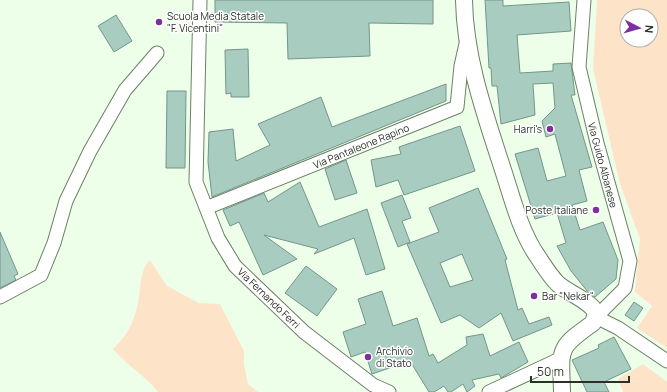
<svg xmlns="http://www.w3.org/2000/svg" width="667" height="392" viewBox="0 0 667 392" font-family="Manrope,sans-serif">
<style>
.green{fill:#fde4c9;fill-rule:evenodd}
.building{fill:#a8ccc0;stroke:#73968b;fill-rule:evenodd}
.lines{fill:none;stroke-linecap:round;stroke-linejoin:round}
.minor-casing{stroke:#6d7f67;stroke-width:15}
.tertiary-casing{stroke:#6d7f67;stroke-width:18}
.minor{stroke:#fff;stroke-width:13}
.tertiary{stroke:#fff;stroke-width:16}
.poi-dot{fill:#7d2fa0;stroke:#fff;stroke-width:1.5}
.labels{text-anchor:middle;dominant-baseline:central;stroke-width:3;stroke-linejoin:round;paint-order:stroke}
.poi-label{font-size:10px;fill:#2a3228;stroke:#fff;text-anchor:start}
.street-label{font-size:10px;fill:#2a3228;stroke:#fff}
</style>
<rect width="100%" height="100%" fill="#eeffe9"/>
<path class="green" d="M597,0h70v348l-30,-20 15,-22 -17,-14 5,-53 -20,-55 -27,-115zM627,16h24v24h-24z
M150,260l17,26 32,17 21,1 24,47v13l4,20 10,8h-100c-13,-17 -32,-27 -45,-43 14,-13 21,-27 25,-46 3,-14 1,-32 12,-43z
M643,364l24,18v10h-44l-5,-13z"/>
<path class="building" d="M215,0h218v24l-64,-1 1,33 -82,3 -1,-36 -72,-1z
M485,0h18v6l66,-4 2,29 -54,4 3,38 33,-2v-7l18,-1 4,32h-4l21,72 -13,3 8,31 -15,4 8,25 23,-8 15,38 -2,19 -21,18 -7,-5 -17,-21 -14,-25 9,-3 -9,-30 -22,6 -20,-65 23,-6 9,33 19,-5 -11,-42 -9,3 -4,-16 13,-13 -2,-25 -20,1 2,31 -34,9 -4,-38h-5l-1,-18h-2z
M116,15l16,26 -18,11 -16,-26z
M248,49l1,48h-18v-4l-5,1 -1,-44z
M446,84v17l-234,96 -4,-35 1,-30 24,-3 3,32 34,-16 -12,-21 63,-27 11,30z
M167,91h19l-1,77h-19z
M460,126l15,45 -71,24 -6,-15 -22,7 -5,-27 30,-6 -2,-7z
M346,160l11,33 -22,7 -10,-31z
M300,182l19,45 48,-18 18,60 -19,6 -12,-37 -40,16 4,-5 -54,-14 33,24 -34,16 -24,-53 -9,4 -7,-16 41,-17 4,9z
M478,188l29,71 -2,1 13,50 4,-2 7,16 20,-7 3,8 -39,16 -12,-28 -22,15 -19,-13 -19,8 -34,-79 32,-12 -10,-24zM462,254l11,26 -23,7 -10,-24z
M402,195l9,23 -9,3 8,21 -12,5 -17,-44z
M0,232l18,42 -4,2 2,4 -16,8z
M306,266l31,23 -20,27 -32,-23z
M382,291l11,35 24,-8 12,38 4,-2 5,9 29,-18 -1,-8 17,-3 7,22 29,-14 9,20 -27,16 -2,-4 -27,6 3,6 -8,6 -4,-8 -12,8h-3l-4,-6 -10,6h-5l-19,-31 -38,13 -7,-22 -14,5 -8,-25 23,-8 -8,-25z
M634,302l9,6 -9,13 -9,-6z
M614,337l17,32 -27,13 5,10h-22l-15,-32 27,-12 -1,-3z"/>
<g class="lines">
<defs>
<path id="minor" d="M200,0l-4,182 22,56 17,28 69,66 69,53 16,7
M584,0l-5,67 18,76 33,118 -5,27 -29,29 22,11 49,33
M206,208l251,-101 4,-41 5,-22
M0,297l41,-22 13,-32 12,-42 24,-50 35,-61 32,-37
M489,392l73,-34"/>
<path id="tertiary" d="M464,0c1,60 22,117 40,173 9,28 17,60 34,84 6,9 12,19 20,27 10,9 33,17 38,29l-3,10c-37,26 -32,26 -31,69"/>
</defs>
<use href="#minor" class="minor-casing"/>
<use href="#tertiary" class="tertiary-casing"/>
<use href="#minor" class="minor"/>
<use href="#tertiary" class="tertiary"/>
</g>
<g class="poi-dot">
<circle cx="159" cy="22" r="4"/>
<circle cx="550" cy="129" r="4"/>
<circle cx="596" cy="210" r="4"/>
<circle cx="534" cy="296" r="4"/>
<circle cx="368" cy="357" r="4"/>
</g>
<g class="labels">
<g class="poi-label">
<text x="167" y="16">Scuola Media Statale<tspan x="167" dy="12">"F. Vicentini"</tspan></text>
<text x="542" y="129" text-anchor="end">Harri's</text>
<text x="588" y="210" text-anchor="end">Poste Italiane</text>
<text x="542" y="296">Bar "Nekar"</text>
<text x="376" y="351">Archivio<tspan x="376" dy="12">di Stato</tspan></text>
</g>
<g class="street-label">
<text transform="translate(361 146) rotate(-22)">Via Pantaleone Rapino</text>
<text transform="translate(603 165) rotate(75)">Via Guido Albanese</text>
<text transform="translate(269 298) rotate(44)">Via Fernando Ferri</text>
</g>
</g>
<g transform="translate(639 28) rotate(96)"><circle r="19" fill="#ffffff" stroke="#aaada9"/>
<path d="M0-3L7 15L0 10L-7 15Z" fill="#7d2fa0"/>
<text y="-6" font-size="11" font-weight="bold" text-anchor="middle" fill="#2a3228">N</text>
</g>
<path d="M531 376v6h98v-6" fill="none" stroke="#2a3228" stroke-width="2"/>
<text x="537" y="376" font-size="12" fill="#2a3228" stroke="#ffffff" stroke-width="3" paint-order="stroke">50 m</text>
</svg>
